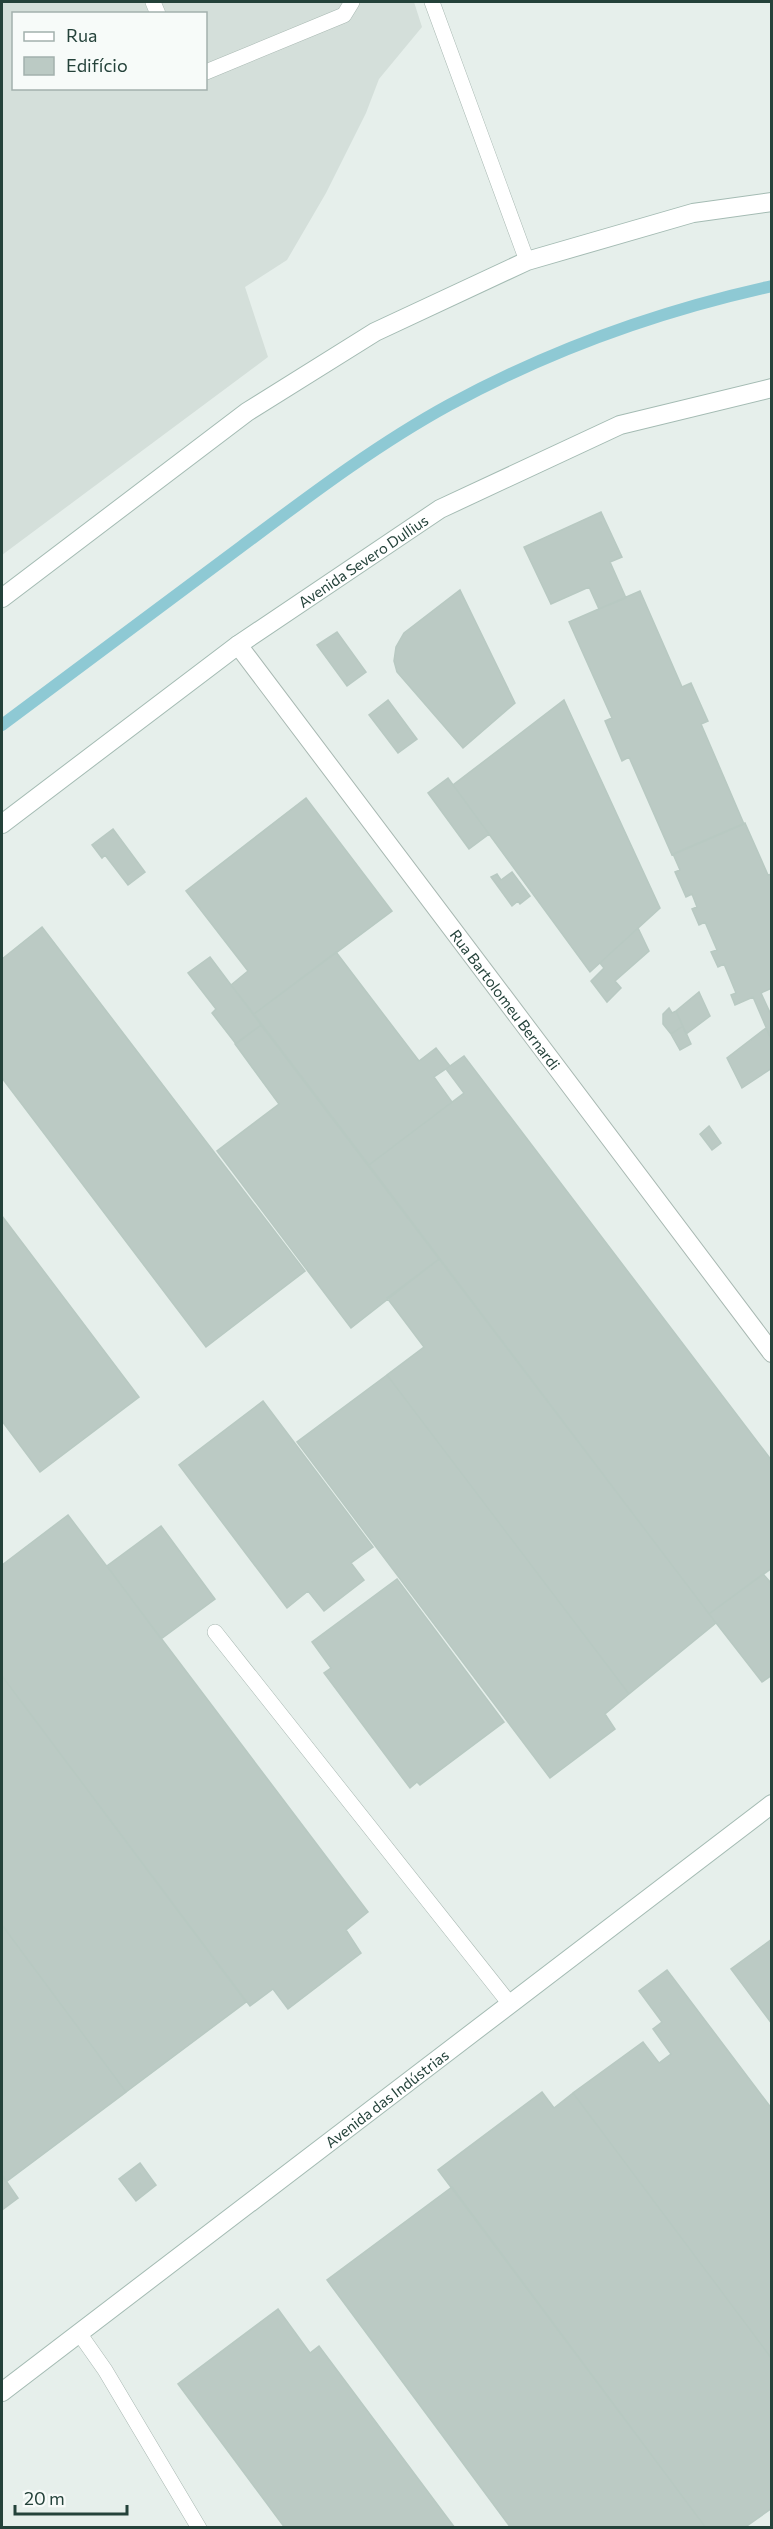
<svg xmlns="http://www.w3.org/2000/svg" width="773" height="2529" viewBox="0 0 773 2529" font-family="Commissioner,sans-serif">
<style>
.built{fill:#d4dfda;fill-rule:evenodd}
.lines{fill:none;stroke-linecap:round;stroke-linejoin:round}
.stream{stroke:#8ec9d4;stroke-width:12}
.building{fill:#bbcac4;stroke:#b8c9c2;stroke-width:1.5}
.lane-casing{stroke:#a8b8b2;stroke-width:16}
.street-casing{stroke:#a8b8b2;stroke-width:20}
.secondary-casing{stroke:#a4bbb3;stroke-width:20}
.lane{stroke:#fff;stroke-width:15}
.street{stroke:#fff;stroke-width:18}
.secondary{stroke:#fff;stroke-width:18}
.labels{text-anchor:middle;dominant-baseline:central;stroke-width:4.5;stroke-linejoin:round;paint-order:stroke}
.street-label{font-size:15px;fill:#24423a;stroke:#f7fbf9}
</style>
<rect width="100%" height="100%" fill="#e6efeb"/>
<path class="built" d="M2,2h412l8,25 -43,52 -13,34 -40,80 -39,67 -42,27 23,70 -266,198zM14,14h192v74h-192z"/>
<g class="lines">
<path class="stream" d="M2,725c80,-60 160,-120 240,-179 67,-50 134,-101 207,-141 101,-55 209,-94 323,-119"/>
</g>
<path class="building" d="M601,512l21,45 -12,5 16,36 -27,11 -10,-22 -38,17 -27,-57z
M460,590l55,113 -52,45 -66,-76 -3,-11 2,-14 8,-14z
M640,591l42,96 9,-4 17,38 -7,3 43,100 -72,31 -43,-98 -7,4 -17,-40 7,-3 -43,-96z
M337,632l29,40 -19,14 -30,-41z
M388,700l29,39 -19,14 -29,-38z
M564,700l96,208 -70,64 -137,-187z
M448,778l41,56 -20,15 -41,-56z
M306,798l86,113 -138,103 -23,-29 17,-14 -62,-80z
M745,823l23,52 4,-1v114l-11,5 11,24v24l-19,-44 -18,8 -4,-10 5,-2 -12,-29 -6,3 -7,-15 6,-2 -12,-28 -6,3 -7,-16 5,-2 -5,-13 -6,3 -11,-25 5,-2 -7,-16z
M113,829l32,43 -17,13 -23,-30 -3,3 -10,-13z
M512,872l18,24 -10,8 -2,-3 -6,5 -21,-29 6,-3 4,6z
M42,927l263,344 -99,76 -204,-269v-119z
M638,928l11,23 -34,30 6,7 -14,14 -16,-21 13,-13 -4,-5z
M336,952l83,109 17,-13 14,18 -16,11 18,25 -83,63 -115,-151z
M210,957l51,68 -25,19 -24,-31 4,-4 -28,-36z
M699,992l11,24 -24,18 -10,-23z
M669,1008l3,5 4,-2 7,15 -12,8 -8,-10v-10z
M261,1025l178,234 -88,69 -134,-177 62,-47 -44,-60z
M683,1026l8,18 -11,6 -9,-16z
M766,1028l6,13v27l-30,20 -15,-30z
M464,1056l308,405v107l-63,46 -340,-449 95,-72 -18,-24z
M709,1126l12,17 -9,7 -12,-16z
M2,1216l137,181 -99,75 -38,-51z
M439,1259l277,364 -87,71 -242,-319 37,-28 -37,-49z
M387,1375l242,319 -24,20 10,15 -65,49 -253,-336z
M263,1401l110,146 -22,16 13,17 -40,31 -16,-20 -21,17 -108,-143z
M68,1515l300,397 -22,18 15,23 -73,56 -15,-20 -23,17 -248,-330v-111z
M161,1526l54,73 -54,40 -54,-73z
M763,1574l9,10v91l-10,7 -53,-68z
M397,1579l107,143 -84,63 -3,-3 -7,6 -86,-115 7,-5 -19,-26z
M2,1676l244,326 -120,90 -124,-167z
M2,1925l124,167 -120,90 -4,-7z
M772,1939v85l-41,-55z
M667,1970l105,139v250l-199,-266 70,-51 16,21 12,-9 -18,-25 9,-7 -23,-31z
M542,2092l12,16 19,-15 199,266v149l-28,20h-38l-268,-358z
M140,2163l16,22 -20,16 -17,-22z
M2,2175l16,23 -16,12z
M452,2187l254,341h-195l-184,-248z
M278,2309l32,44 9,-7 136,182h-170l-107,-144z"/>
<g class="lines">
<defs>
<path id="lane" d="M153,2l5,12
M432,2l95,259
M206,72l138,-57 8,-13
M215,1632l295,372
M79,2333l26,37 94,158"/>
<g id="street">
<path id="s1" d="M238,645l534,708"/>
</g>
<g id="secondary">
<path d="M2,598l245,-186 128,-80 152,-71 166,-48 79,-11"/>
<path id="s2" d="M2,824l236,-179 202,-136 180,-84 152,-37"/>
<path id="s3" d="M2,2392l770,-588"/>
</g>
</defs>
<use href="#lane" class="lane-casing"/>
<use href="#street" class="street-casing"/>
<use href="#secondary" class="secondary-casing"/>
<use href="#lane" class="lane"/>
<use href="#street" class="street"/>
<use href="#secondary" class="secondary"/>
</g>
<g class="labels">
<g class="street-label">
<text stroke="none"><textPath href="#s2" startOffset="447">Avenida Severo Dullius</textPath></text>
<text stroke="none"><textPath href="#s1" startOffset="444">Rua Bartolomeu Bernardi</textPath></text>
<text stroke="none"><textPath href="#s3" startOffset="484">Avenida das Indústrias</textPath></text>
</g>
</g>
<rect width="773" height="2529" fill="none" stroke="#24423a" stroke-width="6"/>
<rect x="12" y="12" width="195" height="78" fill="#f7fbf9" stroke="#a3b1ad" stroke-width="1.5"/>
<rect x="24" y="32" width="30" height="9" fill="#ffffff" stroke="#a3b1ad" stroke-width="1.5"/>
<text x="66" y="42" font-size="18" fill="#24423a">Rua</text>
<rect x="24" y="57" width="30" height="18" fill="#bbcac4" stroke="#a3b1ad" stroke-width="1.5"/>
<text x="66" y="72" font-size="18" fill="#24423a">Edifício</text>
<path d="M15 2505v9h112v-9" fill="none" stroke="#24423a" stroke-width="3"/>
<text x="24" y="2505" font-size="18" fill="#24423a" stroke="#f7fbf9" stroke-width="4.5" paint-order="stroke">20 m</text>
</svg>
